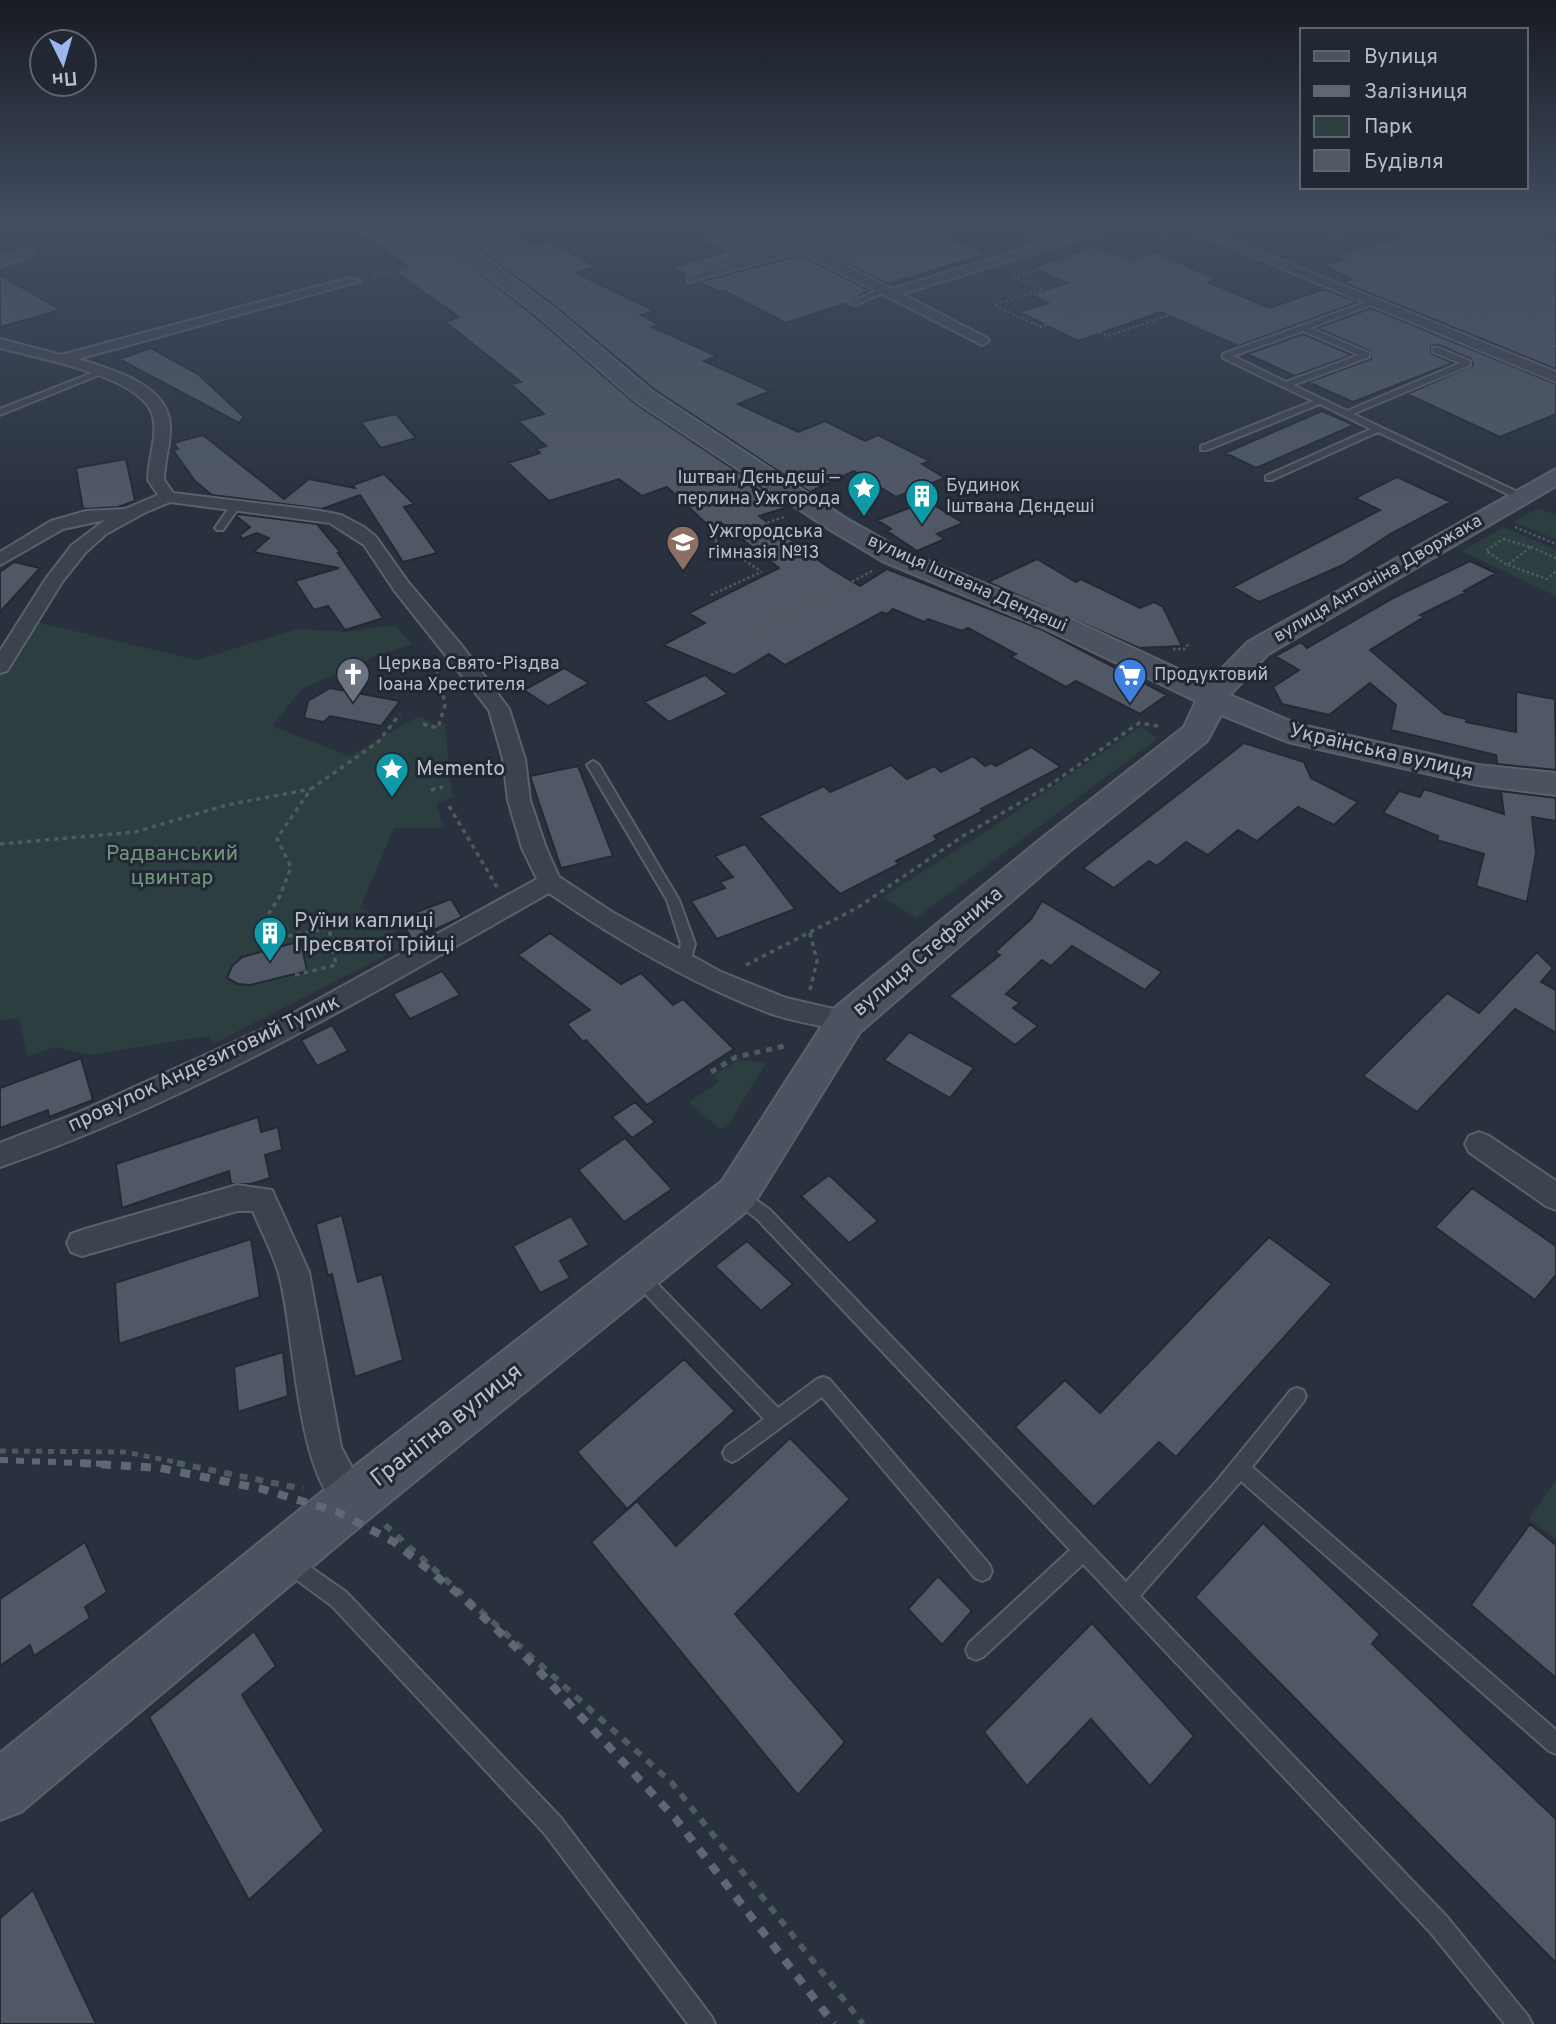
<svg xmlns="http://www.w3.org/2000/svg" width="1556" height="2024" viewBox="0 0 1556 2024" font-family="Overpass,sans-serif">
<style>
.green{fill:#2c3e40}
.building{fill:#505866;stroke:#232a35;stroke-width:2}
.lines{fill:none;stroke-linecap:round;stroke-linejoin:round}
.lane-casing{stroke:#5b616c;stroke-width:4}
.street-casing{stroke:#5b616c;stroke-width:4}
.secondary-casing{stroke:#5b616c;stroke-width:4}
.path-far3{stroke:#4b5b5e;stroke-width:2.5;stroke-dasharray:2.5 2.5;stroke-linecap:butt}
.path-far2{stroke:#4b5b5e;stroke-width:3.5;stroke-dasharray:4.5 4.5;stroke-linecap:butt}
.path-far1{stroke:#4b5b5e;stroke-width:5;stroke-dasharray:6 6;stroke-linecap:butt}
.path{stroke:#4b5b5e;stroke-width:6;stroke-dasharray:8 8;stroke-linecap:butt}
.lane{fill:#3d434e;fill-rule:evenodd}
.street{fill:#3d434e;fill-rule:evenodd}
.secondary{fill:#4b5361;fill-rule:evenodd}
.rail-far1{stroke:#5f6775;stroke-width:6;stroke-dasharray:8 8;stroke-linecap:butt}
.rail{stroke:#5f6775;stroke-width:8;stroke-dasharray:10 10;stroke-linecap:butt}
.labels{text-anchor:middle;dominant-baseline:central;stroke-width:6;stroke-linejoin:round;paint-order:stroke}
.far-poi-label{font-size:18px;fill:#b9bfc9;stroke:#212834;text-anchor:start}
.far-street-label{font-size:18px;fill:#b9bfc9;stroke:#212834}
.street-label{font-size:21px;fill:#b9bfc9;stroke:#212834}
.poi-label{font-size:21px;fill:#b9bfc9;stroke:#212834;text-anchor:start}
.park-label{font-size:21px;fill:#73977d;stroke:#212834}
.near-street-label{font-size:24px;fill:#b9bfc9;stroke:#212834}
</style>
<rect width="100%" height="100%" fill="#29313e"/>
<path class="green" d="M1538,508l18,7v24l-43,-17z
M1504,527l52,23v46l-94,-45z
M36,622l161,38 100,-31 48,3 50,-7 17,19 -37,12 -73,33 -30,37 78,30 69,-40 16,9h10l7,72 -16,7 8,24h-50l-34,80 31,15 11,24 -189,97 -4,-8 -121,19 -32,-8 -28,9 -9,-37 -19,1v-346z
M1141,726l16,13 -241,179 -33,-21 119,-76z
M739,1060l27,3 -38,63 -8,3 -31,-27 30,-20 -6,-7z
M1556,1480v60l-27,-22z"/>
<path class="building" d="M345,225h75l118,94 98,85 150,100 2,3 -29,9 69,51 32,19 27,-17 156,61 124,65 -27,19 -64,-33 -10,6 -55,-30 5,-3 -48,-26 -6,3 -34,-12 -4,3 -31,-13 -6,5 -5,-2 -97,53 -16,-11 -35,21 -71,-30 42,-22 -16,-10 90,-45 -58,-45 -11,4 -43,-40 -25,9 -23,-17 -70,22 -41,-38 32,-10 -4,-4 10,-3 -28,-25 26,-7 -33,-30 10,-2 -76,-60 14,-5 -64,-45 15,-5z
M446,225h55l34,21 16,-4 46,25 -21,6 79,38 -14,4 18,10 -7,2 65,29 -13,5 66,30 -32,13 60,28 27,-11 40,20 13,-6 52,26 -8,3 23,14 -49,19 -42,-26 -44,21 -155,-102 -99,-83z
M698,225h52l33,21 -97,29 -15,-7 55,-17 -26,-12 16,-5z
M772,225h149l66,29 -99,30z
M1445,225h59l52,18v126l-214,-87 9,-3 -28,-14 22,-7 -7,-2z
M1095,246l37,14 24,-8 60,27 -8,3 61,26 55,-19 34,13 -120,44 -77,-34 -83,29 -59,-29 29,-9 -18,-9 37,-11 -34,-15z
M800,255l69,35 -22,13 -61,20 -63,-33 -4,2 -20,-10z
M0,275l61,35 -61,17z
M1371,308l185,76v30l-56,23 -93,-43 66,-29 -2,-6 -32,-14 -8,1v7l22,10 -100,39 -45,-20 63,-23 -1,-8 -53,-23z
M1303,334l49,21 -57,21 -48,-22z
M151,348l47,26 46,43 -5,6 -120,-64z
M1322,411l32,14 -98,43 -31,-15z
M396,414l20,24 -35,10 -20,-26z
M203,435l81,64 25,-20 46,9 -2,-3 31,-11 30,30 -10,3 33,46 -34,9 -43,-67 -38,14 -110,-14 -17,-14 -22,-31 5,-1 -5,-6z
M126,459l9,42 -17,6 -35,2 -7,-41z
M1397,477l54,25 -59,31 -49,32 -84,37 -26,-15 147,-77 -25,-12z
M928,501l35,22 -26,11 8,5 -28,12 -30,-20 4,-2 -14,-9z
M238,514l79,10 24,29h-3l45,65 -38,12 -17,-24 -14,4 -19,-29 44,-13 -86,-16 16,-14 -12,-5 -15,6 -2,-4 10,-8 -14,-11z
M1037,559l39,23 5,-3 59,29 14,-6 9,5 19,39 -43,2 -151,-66z
M1470,561l26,12 -32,18 3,1 -47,23 4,2 -54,33 75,64 22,5 -1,3 50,10v-40l39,7 1,71 -59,-6 -1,-9 -105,-25 5,-25 -26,-22 -41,32 -47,-11 -9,-17 26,-17 -24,-14 26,-14 6,6 88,-51z
M14,562l26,6 -40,44v-40z
M564,668l25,15 -41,23 -24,-16z
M705,675l23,19 -59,28 -25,-20z
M330,688l70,13 -19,25 -51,-10 -6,6 -20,-4 4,-17z
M1244,743l60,19 7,16 47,24 -24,23 -36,-18 -41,34 -19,-11 -30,25 -22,-13 -29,24 -8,-5 -35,27 -31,-20z
M1031,747l30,20 -80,42 2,2 -49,25 3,4 -41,21 3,3 -59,30 -81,-78 65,-30 6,6 61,-27 16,14 27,-13 7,6 32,-16 12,10 6,-3 5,3z
M578,766l35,90 -52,12 -31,-92z
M1424,789l80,25 -3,-23 55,7v23l-24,-4 4,36 -9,49 -51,-16 8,-32 -47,-14 1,-4 -55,-23 16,-22 21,6z
M745,844l50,65 -78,30 -26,-38 34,-13 -5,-6 13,-5 -18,-21z
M451,899l11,18 -50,23 -12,-22z
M1042,901l120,71 -17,18 -73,-44 -21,20 -9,-6 -36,34 14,9 -7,5 25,18 -23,19 -66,-49 51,-41 -5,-3 36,-33z
M550,933l71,51 20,-11 32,32 10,-6 51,50 -87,56 -61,-65 -3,2 -16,-18 23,-14 -72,-55z
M301,941l6,30 -57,14 -12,-1 -11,-6 5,-12 10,-9z
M1537,952l16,16 -12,14 15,8v43l-41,-24 -98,103 -54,-36 84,-83 32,20z
M442,971l18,24 -50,24 -17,-25z
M332,1025l16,26 -31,15 -16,-26z
M909,1032l65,36 -24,30 -66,-38z
M81,1058l12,42 -44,17 -1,-7 -48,18v-40z
M635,1102l20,20 -23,16 -20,-21z
M258,1117l3,15 17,-5 4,23 -17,5 5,23 -19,6h-20l-2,-13 -107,37 -6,-44z
M625,1138l47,51 -48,33 -46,-52z
M829,1175l49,46 -29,22 -48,-47z
M1472,1188l84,58v29l-21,25 -100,-73z
M342,1215l16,67 24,-8 21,86 -48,17 -23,-103 -4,2 -12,-52z
M571,1216l18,29 -29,16 10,17 -30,15 -27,-47z
M1269,1237l63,47 -156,173 -17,-15 -65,65 -79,-80 50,-47 35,33z
M251,1239l9,58 -141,47 -4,-61z
M747,1241l46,43 -32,27 -46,-45z
M283,1352l5,44 -50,16 -4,-45z
M684,1359l51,52 -108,98 -50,-57z
M790,1438l60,61 -115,115 110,128 -47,53 -207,-253 46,-41 39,45z
M1263,1523l117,111 -8,10 184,175v144l-361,-366z
M1530,1524l26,21v133l-85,-73z
M85,1542l22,50 -22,15 5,11 -56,38 -4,-11 -30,21v-67z
M938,1576l34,35 -30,34 -34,-36z
M1092,1623l102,113 -44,50 -59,-67 -64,67 -43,-54z
M254,1631l22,35 -34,29 82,136 -75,69 -100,-183z
M33,1890l63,134h-96v-106z"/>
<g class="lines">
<defs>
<path id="lane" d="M882,288l7,2 -33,15 -7,-2z
M1372,300l7,2 -69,26 59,25v4l-76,28 54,26 113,-48 -27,-11v-4h6l31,13v4l-117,49 171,81v4h-6l-140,-67 -106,48h-6v-4l105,-47 -51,-25 -113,46h-6v-4l112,-45 -90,-43v-4zM1303,331l56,24 -73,27 -53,-26z
M97,371l7,2 -104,42v-6z
M231,505l8,2 -16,23h-6l-2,-2z
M593,761l6,4 80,135 16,44 -7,25h-10l-2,-4 5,-21 -14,-44 -80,-135z
M739,1188l31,22 356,372 90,-100 75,-92 6,-2 6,2 3,6 -3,6 -51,65 304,263v24l-7,-3 -308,-270 -101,115 307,321 81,99 4,8h-27l-74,-91 -348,-369 -100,93 -7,3 -7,-3 -3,-7 3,-7 101,-93 -312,-330 -25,-20 -2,-5 2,-5z
M638,1268l6,2 134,138 39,-29 6,-2 6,2 160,185 3,7 -3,7 -7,3 -7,-3 -153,-181 -84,62 -6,3 -6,-3 -3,-6 3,-6 38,-28 -132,-139 -2,-5 2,-5z
M290,1553l56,39 215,226 150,198 4,8h-27l-143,-190 -213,-228 -49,-36 -3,-7 3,-7z"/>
<path id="street" d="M752,225h15l125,64 155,-47 -20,-11 -77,-2 -6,-4h91l24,14 46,-14h18l-221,69 85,44 2,3 -7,4 -182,-93 -112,30v-6l102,-29z
M1178,225h16l362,147v10z
M27,249l6,4 -1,3 -32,10v-8z
M349,278l12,3 -283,78c32,10 90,25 92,66 1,19 -6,37 -6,55l9,13 142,17 26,5 23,12 12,10 32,45 54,64 47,63 16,50 5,41 16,48 13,29 53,35 109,60 65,26 69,16 4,7 -4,7 -9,3c-24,-5 -50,-9 -74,-17 -79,-29 -153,-73 -223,-121 -178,101 -355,207 -549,274v-24l77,-30 195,-88 265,-146 -15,-31 -14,-48 -5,-41 -14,-49 -95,-120 -30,-45 -34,-22 -160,-21 -26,11 -38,21 -21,19 -23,29 -55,89 -7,2v-22l45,-71 27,-35 33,-25 -42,9 -63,36v-13l51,-31 35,-10 39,-2 33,-14 -10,-15c0,-21 10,-43 5,-64 -11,-41 -118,-58 -153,-68v-9l61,16z
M1479,1132l10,4 67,45v29l-10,-4 -77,-54 -4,-8 4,-8z
M237,1185l35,5 37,82 32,175 28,53 -5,12 -12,5c-58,-24 -56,-190 -74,-246 -6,-20 -17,-40 -25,-60h-16l-155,45 -11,-4 -4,-9 4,-9 11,-4z"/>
<path id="secondary" d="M422,225h20l112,84 99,83 194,127 55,31 162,66 144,67 40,-41 308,-173v17l-288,168 -38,41 67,29 181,41 78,8v22l-78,-10 -190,-43 -67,-27 -14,26 -141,113 -206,178 -108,175 -382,311 -349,294 -21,8v-67l334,-271 388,-301 110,-171 210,-172 142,-111 12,-26 -152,-73 -160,-66 -55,-33 -192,-127 -97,-85z"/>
</defs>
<use href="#lane" class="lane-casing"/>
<use href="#street" class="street-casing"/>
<use href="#secondary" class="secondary-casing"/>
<path class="path-far3" d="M1305,225l246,96 5,-1
M1136,230l33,5
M1387,258l-13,4 23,10
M1062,262l30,12 26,-8 26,11 24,2 48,20 -108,37 -40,-19 -27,10 -47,-22 49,-16 -29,-12z
M1352,265l30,12
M374,276l67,-17
M1374,281l24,-9 158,62
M1419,292l137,55
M1500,334l41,-16
M1515,527l41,17
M1503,539l28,8 -24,18 -21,-14z
M715,540l69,-23
M715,541l47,31
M1531,547l25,11
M1508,565l39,14 9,-8
M711,595l50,-23
M742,641l130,-70
M1173,649h12l4,-6
M437,671l5,20"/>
<path class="path-far2" d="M423,724l15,4 7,-23 -3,-15
M431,790l12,-3
M449,806l48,81
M0,844l135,-12 92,-27 84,-16
M810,933l7,28 -7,29
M746,965l111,-57 106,-72 84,-49 92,-64 19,3
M295,975l41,-10 -7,-37 -51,10 -14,-17 16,-25 11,-29 -14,-29 34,-49 67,-47 22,-28"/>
<path class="path-far1" d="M711,1072l25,-15 53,-12
M0,1451l126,1 59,12"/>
<path class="path" d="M177,1463l126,26
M385,1525l287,258 191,241"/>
<use href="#lane" class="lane"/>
<use href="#street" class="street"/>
<use href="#secondary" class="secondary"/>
<path class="rail-far1" d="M0,1460l107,4"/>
<path class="rail" d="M81,1463l79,5 102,21 76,23 56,30 67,54 64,60 150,162 159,206"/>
</g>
<linearGradient id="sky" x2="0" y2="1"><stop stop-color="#171b22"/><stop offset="0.44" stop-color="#434e63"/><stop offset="1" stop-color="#434e63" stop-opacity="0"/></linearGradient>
<rect width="1556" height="508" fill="url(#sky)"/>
<defs>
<symbol id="sight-pin" viewBox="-11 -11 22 30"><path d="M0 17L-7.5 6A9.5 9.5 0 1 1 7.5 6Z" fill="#0f9aa8" stroke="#212834"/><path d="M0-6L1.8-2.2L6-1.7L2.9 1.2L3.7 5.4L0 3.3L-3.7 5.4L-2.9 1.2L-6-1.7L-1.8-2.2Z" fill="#fff"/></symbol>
<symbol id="building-pin" viewBox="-11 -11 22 30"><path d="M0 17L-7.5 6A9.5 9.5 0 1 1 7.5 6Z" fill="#0f9aa8" stroke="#212834"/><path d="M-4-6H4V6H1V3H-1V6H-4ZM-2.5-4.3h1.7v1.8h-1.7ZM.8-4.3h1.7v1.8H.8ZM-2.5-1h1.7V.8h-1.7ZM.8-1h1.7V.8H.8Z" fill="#fff"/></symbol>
<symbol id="school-pin" viewBox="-11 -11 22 30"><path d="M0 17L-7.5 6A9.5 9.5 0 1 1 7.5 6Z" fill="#8d6e63" stroke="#212834"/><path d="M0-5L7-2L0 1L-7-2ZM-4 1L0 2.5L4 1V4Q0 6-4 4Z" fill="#fff"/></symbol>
<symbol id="church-pin" viewBox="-11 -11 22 30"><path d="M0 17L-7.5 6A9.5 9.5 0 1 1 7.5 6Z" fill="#6b7280" stroke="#212834"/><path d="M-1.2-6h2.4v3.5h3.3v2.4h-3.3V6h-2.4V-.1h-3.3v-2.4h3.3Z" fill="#fff"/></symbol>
<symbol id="supermarket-pin" viewBox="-11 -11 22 30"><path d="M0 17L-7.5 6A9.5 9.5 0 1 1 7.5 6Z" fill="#3f7fe0" stroke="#212834"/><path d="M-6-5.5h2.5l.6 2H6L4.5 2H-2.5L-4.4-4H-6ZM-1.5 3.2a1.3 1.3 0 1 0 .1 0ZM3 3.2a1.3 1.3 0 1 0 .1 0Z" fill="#fff"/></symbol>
</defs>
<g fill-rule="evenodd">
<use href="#sight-pin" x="845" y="469" width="38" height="52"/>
<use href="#building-pin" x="903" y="477" width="38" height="52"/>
<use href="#school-pin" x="664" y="523" width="38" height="52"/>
<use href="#church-pin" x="334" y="655" width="38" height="52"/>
<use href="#supermarket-pin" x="1111" y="656" width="38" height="52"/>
<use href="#sight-pin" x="373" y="750" width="38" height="52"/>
<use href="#building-pin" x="251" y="914" width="38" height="52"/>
</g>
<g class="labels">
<g class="far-poi-label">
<text x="840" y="478" text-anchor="end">Іштван Дєньдєші —<tspan x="840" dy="21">перлина Ужгорода</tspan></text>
<text x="946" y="486">Будинок<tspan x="946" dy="21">Іштвана Дєндеші</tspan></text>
<text x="708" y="532">Ужгородська<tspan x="708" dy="21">гімназія №13</tspan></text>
<text x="378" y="664">Церква Свято-Різдва<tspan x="378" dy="21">Іоана Хрестителя</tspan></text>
<text x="1154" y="675">Продуктовий</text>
</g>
<g class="far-street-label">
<text transform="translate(1378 579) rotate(-30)">вулиця Антоніна Дворжака</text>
<text transform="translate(967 584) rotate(24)">вулиця Іштвана Дендеші</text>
</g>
<g class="street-label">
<text transform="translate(1381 752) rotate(13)">Українська вулиця</text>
<text transform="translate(928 952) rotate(-40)">вулиця Стефаника</text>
<text transform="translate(204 1064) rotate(-25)">провулок Андезитовий Тупик</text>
</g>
<g class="poi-label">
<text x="416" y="769">Memento</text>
<text x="294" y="921">Руїни каплиці<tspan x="294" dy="24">Пресвятої Трійці</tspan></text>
</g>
<g class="park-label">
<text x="172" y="854">Радванський<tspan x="172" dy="24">цвинтар</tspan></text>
</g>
<g class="near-street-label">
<text transform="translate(447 1426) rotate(-38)">Гранітна вулиця</text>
</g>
</g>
<rect x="1300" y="28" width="228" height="161" fill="#212834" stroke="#5e6470" stroke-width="2"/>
<rect x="1314" y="51" width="35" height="10" fill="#4b5361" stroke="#5e6470" stroke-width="2"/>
<text x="1364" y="63" font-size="21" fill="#b9bfc9">Вулиця</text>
<rect x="1314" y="86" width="35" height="10" fill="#5f6775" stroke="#5e6470" stroke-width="2"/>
<text x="1364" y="98" font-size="21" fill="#b9bfc9">Залізниця</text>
<rect x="1314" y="116" width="35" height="21" fill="#2c3e40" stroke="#5e6470" stroke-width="2"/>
<text x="1364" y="133" font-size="21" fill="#b9bfc9">Парк</text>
<rect x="1314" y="150" width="35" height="21" fill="#505866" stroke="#5e6470" stroke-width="2"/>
<text x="1364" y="168" font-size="21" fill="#b9bfc9">Будівля</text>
<g transform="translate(63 63) rotate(175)"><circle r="33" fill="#212834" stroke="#5e6470" stroke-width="2"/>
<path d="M0-5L12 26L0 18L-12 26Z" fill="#9bb8ec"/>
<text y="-10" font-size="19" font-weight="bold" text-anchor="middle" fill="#b9bfc9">Пн</text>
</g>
</svg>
